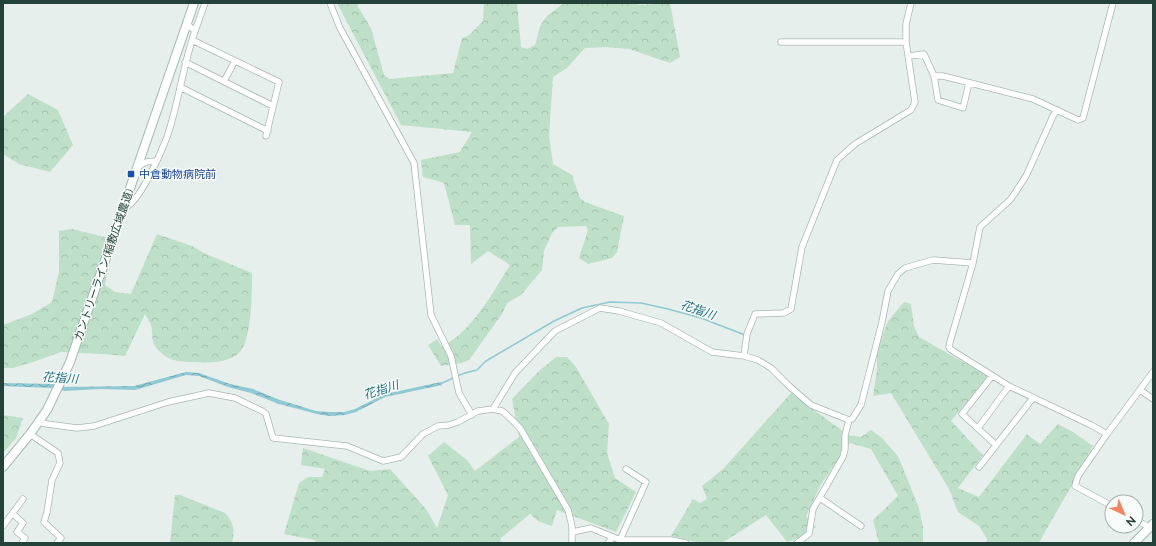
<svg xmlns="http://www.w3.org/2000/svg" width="1156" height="546" viewBox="0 0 1156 546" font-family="Raleway,'Noto Sans JP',sans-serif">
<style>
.forest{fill:url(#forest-crowns)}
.water{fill:url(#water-waves)}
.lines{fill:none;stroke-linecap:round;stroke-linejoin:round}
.stream{stroke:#8ec9d4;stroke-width:1.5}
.street-casing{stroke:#a8b8b2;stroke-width:7}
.secondary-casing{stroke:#a4bbb3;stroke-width:10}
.street{stroke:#fff;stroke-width:5.5}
.secondary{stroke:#fff;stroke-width:8}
.transit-dot{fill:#1a4fb4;stroke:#f7fbf9;stroke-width:1.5}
.labels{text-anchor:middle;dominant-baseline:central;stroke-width:3;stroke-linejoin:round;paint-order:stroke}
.transit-label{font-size:11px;fill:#164399;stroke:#f7fbf9;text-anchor:start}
.street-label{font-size:11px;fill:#24423a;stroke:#f7fbf9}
.water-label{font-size:12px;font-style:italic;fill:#1c6f80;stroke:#f7fbf9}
</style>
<defs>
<pattern id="forest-crowns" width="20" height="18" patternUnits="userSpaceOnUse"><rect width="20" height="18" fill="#bfe0c8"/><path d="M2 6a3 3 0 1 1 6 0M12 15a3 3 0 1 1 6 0" fill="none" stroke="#a4c1ad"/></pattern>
<pattern id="water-waves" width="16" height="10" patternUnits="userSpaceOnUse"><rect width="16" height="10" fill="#8ec9d4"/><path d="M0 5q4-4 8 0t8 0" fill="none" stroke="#74a5ad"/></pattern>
</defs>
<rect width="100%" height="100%" fill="#e6efeb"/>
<path class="forest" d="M337,3h21v4l13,21 13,47 5,4 64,-6 9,-35 6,-2 15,-15 1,-18h33l4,44 6,2 8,-4 5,-19 7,-10 17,-13h66l11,2 29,-2 10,54 -10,6 -41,-14 -23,-2 -21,1 -18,20 -14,9 -4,59 4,28 19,11 8,23 5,4 39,14 -7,36 -5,6 -24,6 -9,-6 9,-28 -2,-4 -28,1 -6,6 -8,18 -2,19 -21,25 -14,8 -5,11 -33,46 -8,3 -20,3 -13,-21 9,-6 5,8c32,-18 49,-52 68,-82l-22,-14 -17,13 -1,-39h-15l-11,-42 -21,-6 -2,-17 39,-8 12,-20 -71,-7z
M28,94l30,16 15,35 -23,27 -31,-8 -16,-10v-37z
M72,229l41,10 -8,46 10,7 16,2 26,-60 35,12 14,8 46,19c0,17 0,69 -13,80 -11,10 -30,10 -44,9 -17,0 -29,-1 -40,-16 -4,-6 -2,-15 -4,-21 -1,-4 -4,-7 -6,-11l-20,42 -23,-2 -41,-2 -28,10 -20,6h-10v-43l29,-11 20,-12 7,-30v-41z
M904,302l7,2 3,22 5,11 69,39 -37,45 32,34 -25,33 21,9 48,-63 13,10 18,-20 15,8 20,14c-8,13 -14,28 -22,41 -11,19 -22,37 -32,56h-53l1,-4 -8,-13 -21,-14 -9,-23 -58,-96 -18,3 4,-26v-20l11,-29z
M556,357h11l9,10 33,57 -2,29 8,25 21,14 -20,40 -59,-22 -5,16 -14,-5 -8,-7 -29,24 -1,5h-185v-3l-31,-6 15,-51 9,-6h14l3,-8 -24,-4 2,-17 67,23 20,-2 36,40 11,19 11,-33 -20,-39 16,-14 23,18 8,11 44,-34 -7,-38 26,-27z
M791,393l57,42 13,2 10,-7 11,8 16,18 21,52 4,19v16h-44l-6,-23 25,-24 -27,-47 -21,-6 -29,41 -15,32 10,11 -17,11 -12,4 -21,-27 -44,28h-22l-29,-7 22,-37 7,4 7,-4 -5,-13 22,-18z
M3,415l20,3 -7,20 -13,15z
M175,495h5l45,18c9,10 10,17 7,30h-62z"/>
<path class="water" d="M186,372l13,1 31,11 23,5 27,11 36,11 13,1h15l11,-3 30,-15 56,-12 1,3 -57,12 -29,15 -11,3 -16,1 -12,-2 -38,-10 -28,-11 -23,-6 -29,-11 -13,-1 -51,15 -35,-1 -35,2 -13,-3 -49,-2v-3l49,1 13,3 69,-1z"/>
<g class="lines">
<path class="stream" d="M457,376l8,-3 12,-3 9,-9 68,-40 28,-13 28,-6 31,1 27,6 33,9 44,17
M440,384l13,-6"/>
<defs>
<path id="street" d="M330,3l10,25 74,135 17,152 20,41 8,37 13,22
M195,31l10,-28
M192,40l87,42 -13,54
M781,42h125
M909,56l15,-2 10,22 4,24 25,8 6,-25
M185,62l88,44
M934,76h9l90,23 45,21 5,-2 30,-115
M224,81l11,-20
M180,87l88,44
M138,167l8,-5 10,-1
M124,208c15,-4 37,-55 43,-71 12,-35 16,-72 28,-106l-8,-7
M973,263l-23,79 -1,5 1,2 59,37 82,39 16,9
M744,356l3,-22 8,-20 29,-1 7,-4 11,-62 35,-87 18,-16 56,-34 4,-8 -9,-60v-18l5,-21
M992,376l-30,38 34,31
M1140,390l13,9
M493,409l9,2 5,4 13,13 48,82 4,16v17
M39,422l8,2 30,4 17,-2 74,-24 41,-9 26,5 27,13 4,3 7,24 74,8 36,15 18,-4 22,-23 15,-8 11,-1 9,-3 20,-11 15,-2 22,-36 40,-42 45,-23 19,3 42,12 51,29 32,4 14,4 13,8 17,17 23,20 38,15 3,-1 9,-14 21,-83 6,-31 10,-17 7,-6 28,-8 40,3 7,-36 30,-27 5,-7 11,-17 27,-60 4,-6
M978,428l31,-42
M30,434l28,19 2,10 -8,17 -5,32 -3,10 17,16 -4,5
M979,467l54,-69
M820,498l41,28
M1112,506l-37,-20 3,-10 29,-42 46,-62
M13,514l10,9 -6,9 8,6 -3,5
M1136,520l13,7
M3,526l20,-27
M573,532l18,-4 29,12 26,-58 -20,-13
M620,540h51l15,3
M608,543l5,-6
M797,543l12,-9 4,-25 30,-52 2,-8v-14l4,-15"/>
<path id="secondary" d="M3,467l27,-33 17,-24 23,-48 124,-359
M1134,543l19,-19"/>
</defs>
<use href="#street" class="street-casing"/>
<use href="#secondary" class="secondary-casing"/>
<use href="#street" class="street"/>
<use href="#secondary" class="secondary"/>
</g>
<rect class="transit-dot" x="127" y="170" width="8" height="8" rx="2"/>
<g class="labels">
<g class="transit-label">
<text x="139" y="174">中倉動物病院前</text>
</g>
<g class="street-label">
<text transform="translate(104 265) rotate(-71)">カントリーライン(稲敷広域農道)</text>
</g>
<g class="water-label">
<text transform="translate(698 310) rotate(19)">花指川</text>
<text transform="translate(60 378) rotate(4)">花指川</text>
<text transform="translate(381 390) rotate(-18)">花指川</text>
</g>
</g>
<rect width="1156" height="546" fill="none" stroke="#24423a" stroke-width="8"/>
<g transform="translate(1124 514) rotate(136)"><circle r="19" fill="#f7fbf9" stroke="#a3b1ad"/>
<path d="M0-3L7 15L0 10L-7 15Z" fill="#f4845f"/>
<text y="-6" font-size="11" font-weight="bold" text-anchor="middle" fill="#24423a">N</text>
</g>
</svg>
